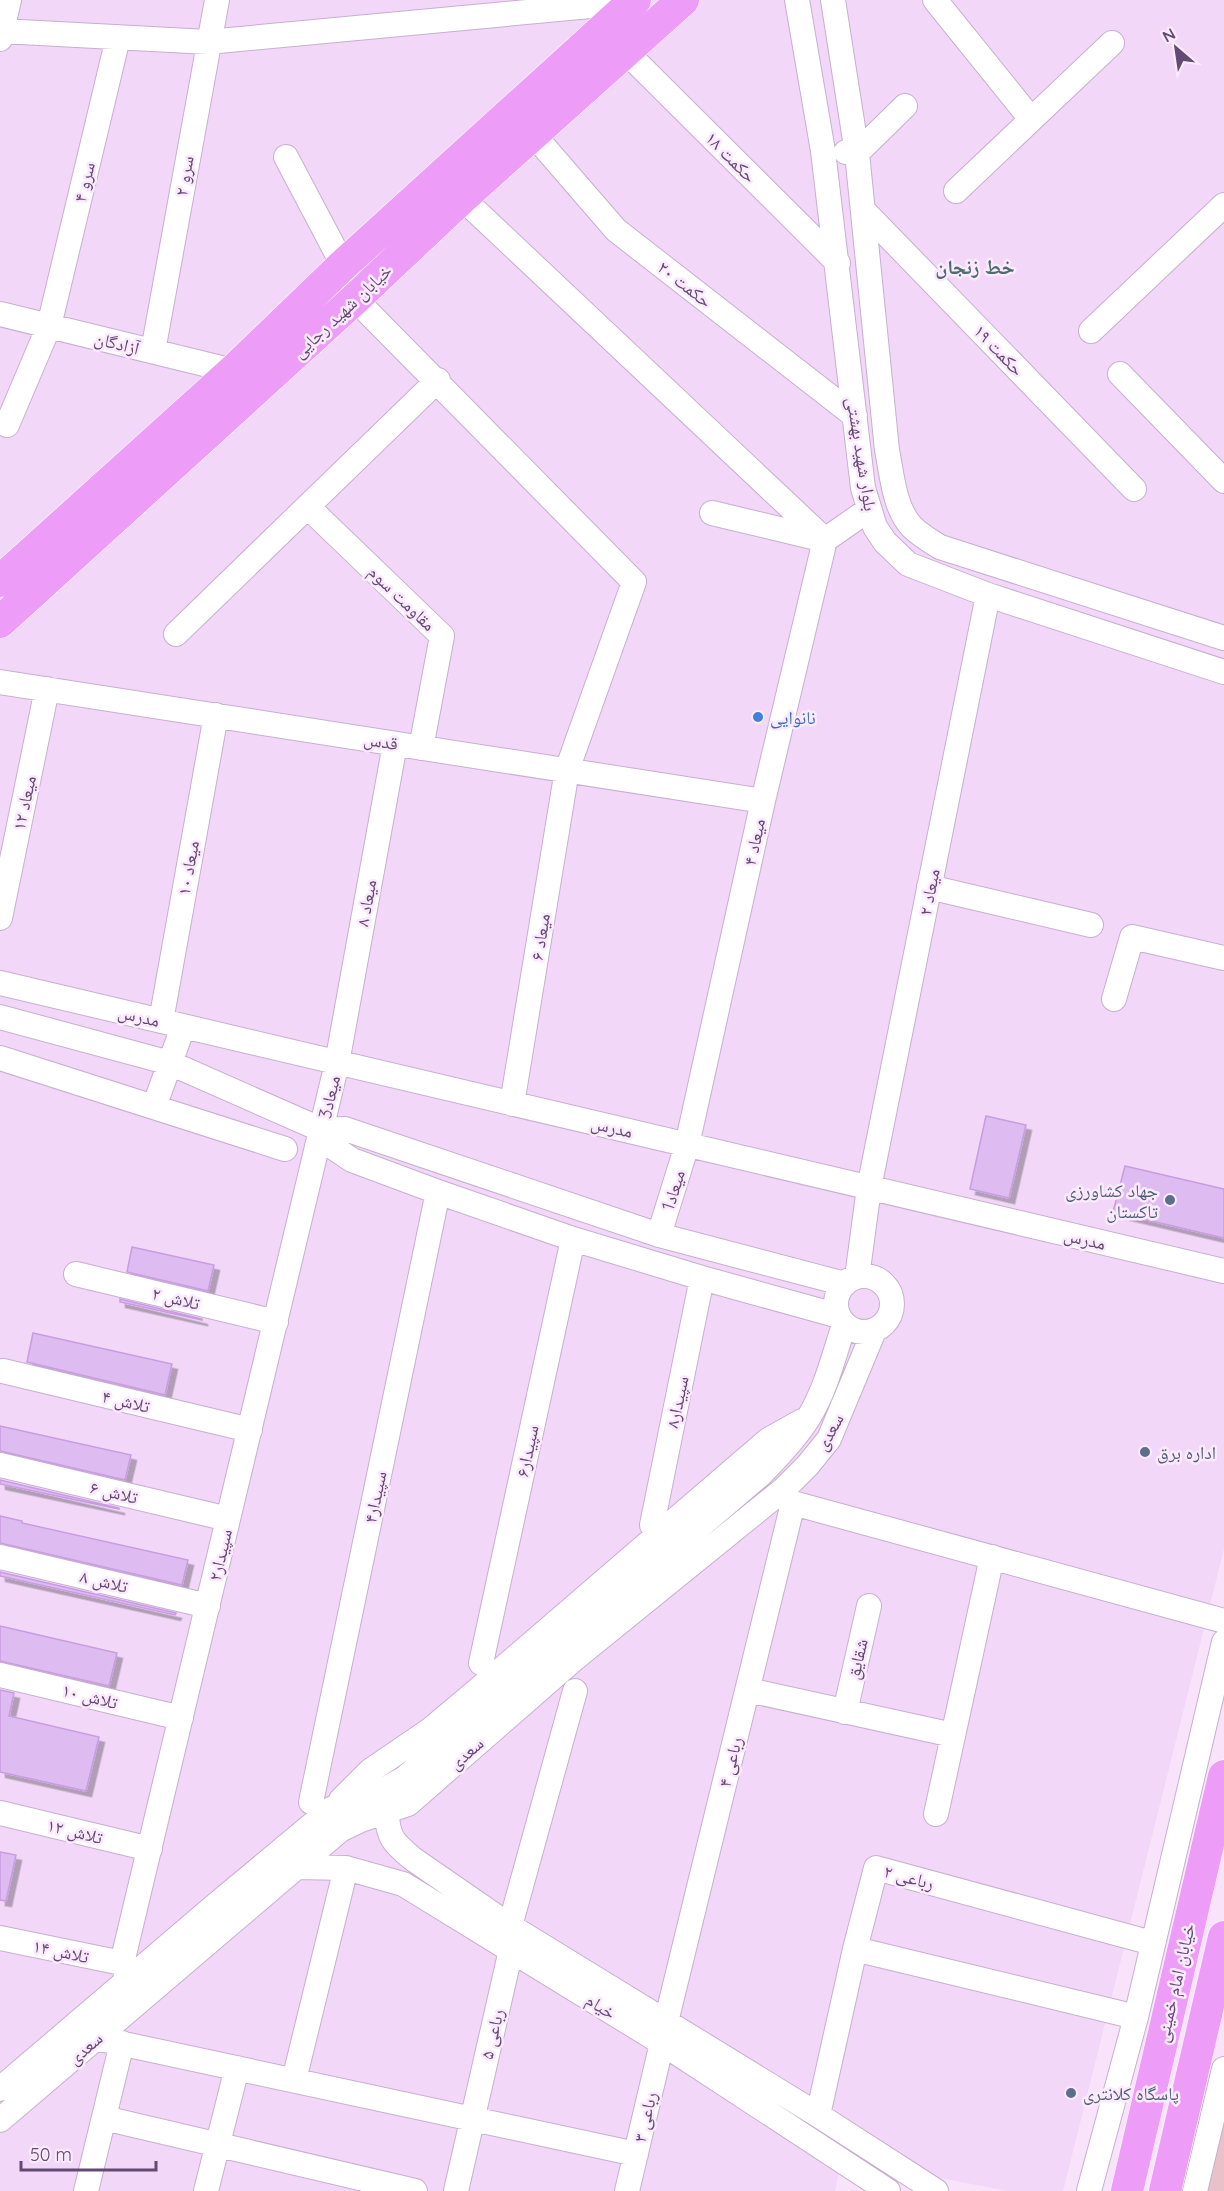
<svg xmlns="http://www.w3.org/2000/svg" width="1224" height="2191" viewBox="0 0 1224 2191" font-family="Quicksand,'Noto Naskh Arabic',sans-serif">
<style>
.residential{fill:#f2d7f8}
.green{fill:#e8c2c8}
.building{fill:#debbf0;stroke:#c89ce2;stroke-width:1.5;filter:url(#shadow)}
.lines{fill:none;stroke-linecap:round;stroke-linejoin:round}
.minor-casing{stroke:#c7afd0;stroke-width:26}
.major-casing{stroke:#fff;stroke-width:33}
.minor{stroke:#fff;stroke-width:24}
.major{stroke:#ed9df8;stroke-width:32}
.shop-dot{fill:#3f7fe0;stroke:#fbe9fe;stroke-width:2}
.service-dot{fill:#5c6f8a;stroke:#fbe9fe;stroke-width:2}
.labels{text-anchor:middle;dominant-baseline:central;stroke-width:5;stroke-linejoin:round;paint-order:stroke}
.street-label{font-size:18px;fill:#624a72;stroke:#fbe9fe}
.shop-label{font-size:18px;fill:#366cbe;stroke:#fbe9fe;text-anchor:start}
.service-label{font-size:18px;fill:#4e5e75;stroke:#fbe9fe;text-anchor:start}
.neighbourhood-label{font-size:20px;font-weight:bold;fill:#4c6d6b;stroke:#fbe9fe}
</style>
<defs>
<filter id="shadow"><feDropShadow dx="5.5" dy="5.5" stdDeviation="0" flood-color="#0004"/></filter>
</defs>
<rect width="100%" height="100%" fill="#f8e3fb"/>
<path class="residential" d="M0,0h1224v1549l-161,642h-55l-166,-32 -7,32h-835z"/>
<path class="green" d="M1224,2117v74h-17z"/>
<path class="building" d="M986,1116l40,9 -17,73 -39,-9z
M1125,1166l99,23v49l-111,-26z
M132,1247l82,18 -6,26 -81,-19z
M120,1299l82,20v1l-82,-18z
M33,1333l139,31 -7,31 -138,-33z
M0,1426l131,29 -6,25 -125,-29z
M0,1480l119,28v1l-119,-25z
M0,1516l22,5v2l166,37 -6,25 -182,-42z
M0,1572l176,41 -1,2 -175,-39z
M0,1626l117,27 -8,33 -109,-25z
M0,1690l14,3 -5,23 90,21 -13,54 -86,-19z
M0,1852l16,3 -10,46 -6,-1z"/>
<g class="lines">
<defs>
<path id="minor" d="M797,0l26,151 40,337 12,39 10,15 23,22 80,31 236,77
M833,0l24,153 30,297c5,25 7,58 25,77 8,8 18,14 28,20l284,91
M935,0l96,119
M2,31l206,11 425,-40
M0,39l9,-39
M625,51l213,212
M533,134l83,96 239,186
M846,152l11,1 48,-47
M286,157l57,108
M956,191l156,-148
M462,198l363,342 43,-30
M864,211l270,278
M355,299l279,283 -67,188 -55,334
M0,314l233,57
M1091,331l133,-126
M153,351l64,-351
M1120,374l104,107
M7,425l42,-99 69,-288
M308,507l134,129 -21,112
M176,634l262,-254
M0,682l763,119
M929,887l162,38
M0,918l47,-229
M0,983l1224,288
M1114,999l18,-62 92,21
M0,1017l170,46 152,67 23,-1 314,106 186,49
M161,1021l55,-306
M0,1058l285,91
M154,1107l29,-80
M322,1130l12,18 18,12 86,32 135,47 129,39 137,38
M659,1235l28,-90 76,-344 62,-261 -113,-27
M76,1274l200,48
M836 1304a28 28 0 1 1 56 0a28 28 0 1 1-56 0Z
M857,1277l12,-89 119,-593
M3,1371l247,59
M0,1465l228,54
M652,1525l50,-247
M0,1557l208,49
M481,1663l92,-424
M0,1675l181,43
M748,1690l205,45
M845,1712l24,-106
M341,1800l29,-29 60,-41 43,-36 295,-254 34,-19
M311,1802l127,-610
M387,1812c0,26 8,32 26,47l97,67 308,189 118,76
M0,1813l150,36
M936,1814l56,-257
M297,1867l49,1 57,16 259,159 226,148
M510,1926l65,-235
M0,1938l122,25
M855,1949l281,68
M128,1979l-6,-16 215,-900 58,-319
M666,2022l127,-519 431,118
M96,2038l540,116
M294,2080l52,-212
M0,2089l217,-185 114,-95 23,-11 32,-9 19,-11 356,-304c17,-17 35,-36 48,-57 17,-28 25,-62 35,-92
M818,2115l37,-166 21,-81 276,75
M104,2118l311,73
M0,2120l340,-290 21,-10 47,-16 165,-144 211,-171 24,-24 21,-26 45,-108
M86,2191l36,-148
M206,2191l31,-123
M456,2191l55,-241
M627,2191l35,-148
M1089,2191l47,-174 88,-375
M1195,2191l29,-122"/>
<path id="major" d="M0,581l233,-210 110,-106 292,-265
M0,622l355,-323 107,-101 221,-198
M1127,2191l97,-415
M1165,2191l59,-254"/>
</defs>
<use href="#minor" class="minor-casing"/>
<use href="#major" class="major-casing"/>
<use href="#minor" class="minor"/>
<use href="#major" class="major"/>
</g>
<circle class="shop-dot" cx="758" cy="717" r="6"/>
<g class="service-dot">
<circle cx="1170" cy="1200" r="6"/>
<circle cx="1145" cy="1452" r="6"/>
<circle cx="1071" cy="2093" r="6"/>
</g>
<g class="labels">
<g class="street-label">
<text transform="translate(731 157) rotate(45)">حکمت ۱۸</text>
<text transform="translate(184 176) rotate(-80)">سرو ۲</text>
<text transform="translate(84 182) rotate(-76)">سرو ۴</text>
<text transform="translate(685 284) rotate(38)">حکمت ۲۰</text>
<text transform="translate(342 311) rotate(-43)">خیابان شهید رجایی</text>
<text transform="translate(117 343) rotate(14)">آزادگان</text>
<text transform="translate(999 350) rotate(46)">حکمت ۱۹</text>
<text transform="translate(862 454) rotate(81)">بلوار شهید بهشتی</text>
<text transform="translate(402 598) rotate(44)">مقاومت سوم</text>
<text transform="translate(381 741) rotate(9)">قدس</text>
<text transform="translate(24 803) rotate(-78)">میعاد ۱۲</text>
<text transform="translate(754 842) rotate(-78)">میعاد ۴</text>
<text transform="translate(188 868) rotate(-80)">میعاد ۱۰</text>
<text transform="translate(929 892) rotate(-79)">میعاد ۲</text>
<text transform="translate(366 903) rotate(-80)">میعاد ۸</text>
<text transform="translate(540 937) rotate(-81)">میعاد ۶</text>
<text transform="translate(139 1016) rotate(13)">مدرس</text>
<text transform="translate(329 1097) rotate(-77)">میعاد3</text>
<text transform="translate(612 1127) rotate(13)">مدرس</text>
<text transform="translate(673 1190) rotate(-73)">میعاد1</text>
<text transform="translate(1085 1239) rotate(13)">مدرس</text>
<text transform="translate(176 1298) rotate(13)">تلاش ۲</text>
<text transform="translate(126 1401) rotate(13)">تلاش ۴</text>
<text transform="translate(677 1402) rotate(-78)">سپیدار۸</text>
<text transform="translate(829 1432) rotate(-61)">سعدی</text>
<text transform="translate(527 1451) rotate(-78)">سپیدار۶</text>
<text transform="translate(114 1492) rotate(13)">تلاش ۶</text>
<text transform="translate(375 1497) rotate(-78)">سپیدار۴</text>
<text transform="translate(220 1555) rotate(-77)">سپیدار۲</text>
<text transform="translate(104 1581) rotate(13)">تلاش ۸</text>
<text transform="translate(857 1659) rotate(-77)">شقایق</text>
<text transform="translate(90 1696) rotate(14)">تلاش ۱۰</text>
<text transform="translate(466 1753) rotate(-41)">سعدی</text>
<text transform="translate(730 1762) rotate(-76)">رباعی ۴</text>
<text transform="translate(75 1831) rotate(14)">تلاش ۱۲</text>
<text transform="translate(909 1877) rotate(15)">رباعی ۲</text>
<text transform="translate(61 1951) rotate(12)">تلاش ۱۴</text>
<text transform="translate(1175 1983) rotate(-77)">خیابان امام خمینی</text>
<text transform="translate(601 2006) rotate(32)">خیام</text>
<text transform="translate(492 2034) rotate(-77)">رباعی ۵</text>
<text transform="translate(85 2048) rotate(-41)">سعدی</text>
<text transform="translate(645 2117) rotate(-77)">رباعی ۳</text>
</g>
<g class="shop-label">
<text x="770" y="717">نانوایی</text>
</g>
<g class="service-label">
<text x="1158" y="1190" text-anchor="end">جهاد کشاورزی<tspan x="1158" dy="21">تاکستان</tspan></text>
<text x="1157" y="1452">اداره برق</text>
<text x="1083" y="2093">پاسگاه کلانتری</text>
</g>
<g class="neighbourhood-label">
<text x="975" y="266">خط زنجان</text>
</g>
</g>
<g transform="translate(1176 48) rotate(331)" stroke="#fbe9fe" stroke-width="4.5" paint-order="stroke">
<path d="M0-4.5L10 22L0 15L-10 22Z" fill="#624a72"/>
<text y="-9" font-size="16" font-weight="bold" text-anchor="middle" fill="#624a72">N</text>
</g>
<path d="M21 2161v9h135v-9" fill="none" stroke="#624a72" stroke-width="3"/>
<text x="30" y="2161" font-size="18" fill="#624a72" stroke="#fbe9fe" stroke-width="4.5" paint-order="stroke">50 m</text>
</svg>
